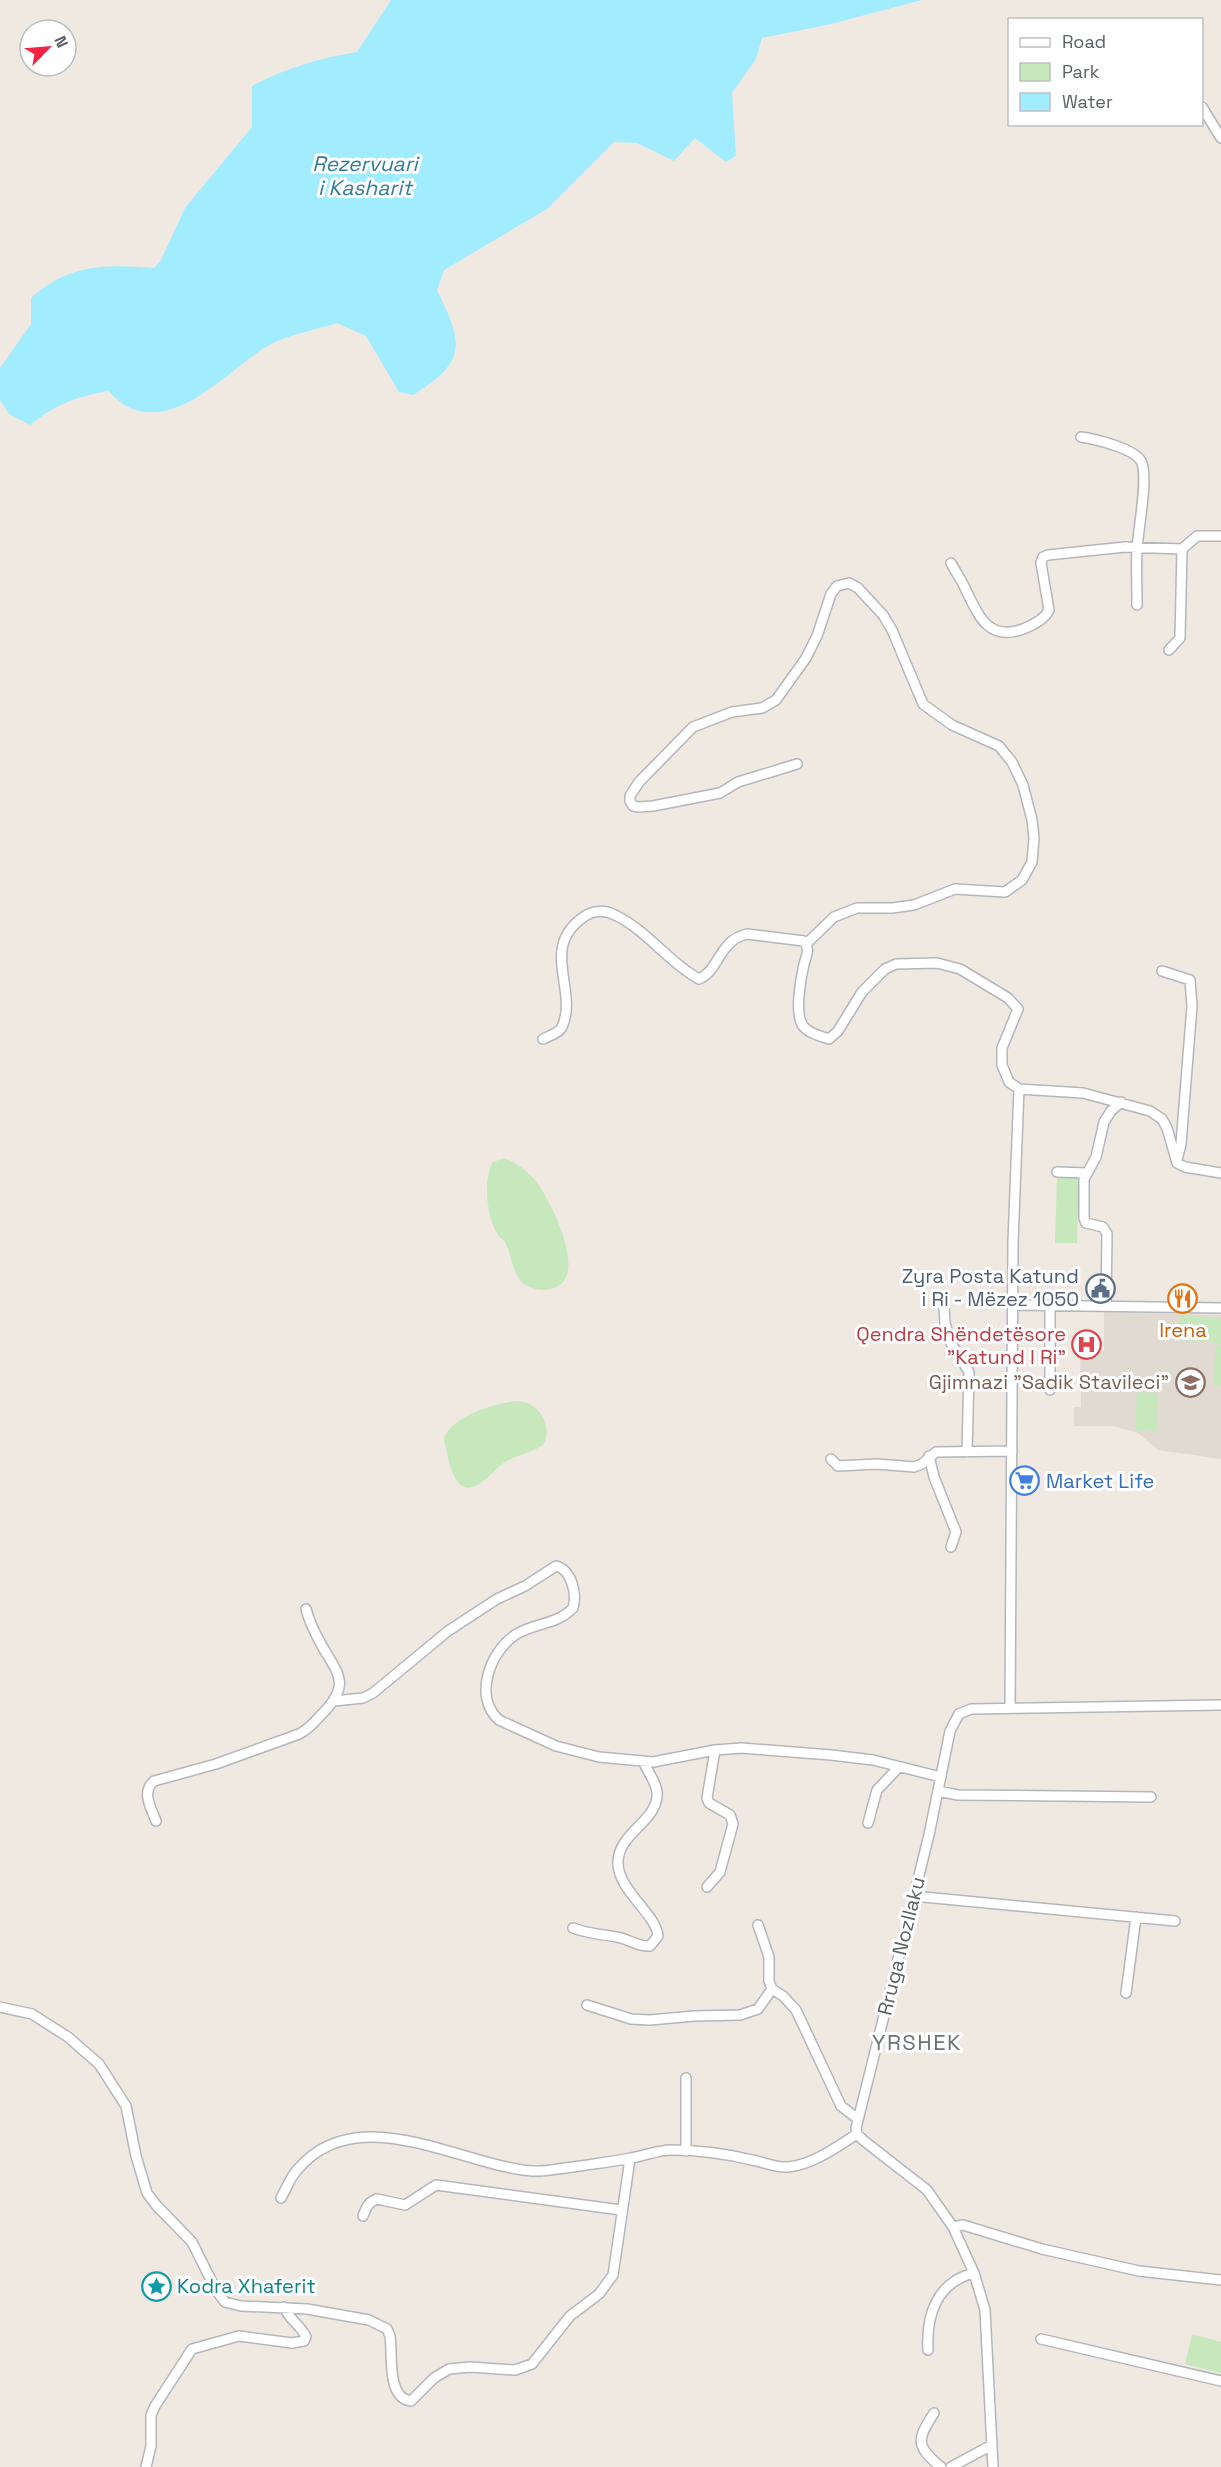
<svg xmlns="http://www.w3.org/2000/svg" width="1221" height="2467" viewBox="0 0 1221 2467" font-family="'Space Grotesk',sans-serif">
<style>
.education{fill:#e1dad3}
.green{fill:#c7e8bd}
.water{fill:#a2ecff}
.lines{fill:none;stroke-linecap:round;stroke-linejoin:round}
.street-casing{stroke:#b3b7bb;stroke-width:12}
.street{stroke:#fff;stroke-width:9}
.labels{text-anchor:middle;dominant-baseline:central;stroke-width:6;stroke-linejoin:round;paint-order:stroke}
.service-label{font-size:20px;fill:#4e5e75;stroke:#fff;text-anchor:end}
.food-label{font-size:20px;fill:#c56008;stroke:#fff}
.health-label{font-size:20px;fill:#be3a42;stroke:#fff;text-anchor:end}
.education-label{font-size:20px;fill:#785e54;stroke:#fff;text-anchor:end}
.shop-label{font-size:20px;fill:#366cbe;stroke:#fff;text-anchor:start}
.street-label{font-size:20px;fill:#5b6164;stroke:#fff}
.culture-label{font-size:20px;fill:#0d838f;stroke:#fff;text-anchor:start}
.water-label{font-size:21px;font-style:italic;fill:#327d9b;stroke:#fff}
.quarter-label{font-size:22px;letter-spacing:1.5px;fill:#6c7376;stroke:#fff}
</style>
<rect width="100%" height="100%" fill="#efe9e2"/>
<path class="education" d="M1104,1312l117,3v144l-63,-9 -20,-17 -25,-7h-39v-19h7l-1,-56h24z"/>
<path class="green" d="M504,1158c12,5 21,11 30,21 15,17 56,98 20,109 -8,3 -19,2 -27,-2 -17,-9 -14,-37 -25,-47 -15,-13 -20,-60 -9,-77z
M1057,1175h22l-2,68h-22z
M1180,1315l41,3v25l-43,-3z
M1215,1346h6v40h-7z
M1137,1392l21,1 -1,38 -22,-1z
M516,1401c22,0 37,23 28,43 -11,9 -29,11 -42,20 -8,7 -15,16 -25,21 -24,14 -30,-31 -33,-47 10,-23 49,-34 72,-37z
M1192,2334l29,8v31l-36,-9z"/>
<path class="water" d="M391,0h531l-91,24 -69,14 -6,21 -24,34 4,63 -10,6 -31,-24 -21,23 -37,-18 -23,-1 -67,67 -103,61 -7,20c26,53 31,71 -24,105l-14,-3 -33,-56 -29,-13c-21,7 -46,11 -66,21 -40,22 -93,89 -145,62 -6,-3 -12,-10 -18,-15 -32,6 -52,13 -78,34l-21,-11 -9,-14v-32l31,-44v-26c37,-34 75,-34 123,-30l7,-8 24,-52 67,-81v-41c34,-18 67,-28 105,-34z"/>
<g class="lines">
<defs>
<path id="street" d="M1202,107l19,31
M1081,437c14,2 52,11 60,24 8,14 -3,69 -4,88 -1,18 0,37 0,56
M951,563c4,8 10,16 14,25 13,26 22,54 58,41 10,-4 21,-9 26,-19l-8,-47 2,-6 5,-2 77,-8 57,2 15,-13h24
M1169,650l11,-12 2,-89
M797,764l-59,18 -18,11 -67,13 -14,1 -6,-1 -3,-5v-5l9,-14 54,-55 39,-15 30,-4 14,-8 30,-42 11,-22 14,-42 6,-8 12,-3 9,5 25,27 9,15 31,74 29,21 47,21 13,16 11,23 9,35 2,18 -2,24 -10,18 -17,12 -50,-3 -41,16 -22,3h-35l-23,9 -28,27
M1162,971l28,9 2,26 -11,138 -4,16
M543,1039c6,-3 16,-6 19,-12 17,-37 -24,-80 23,-111 9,-6 20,-6 30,-1 33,16 53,47 84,64 20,-8 20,-39 48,-45l57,7c6,8 3,13 0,23 -3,13 -10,50 -1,62 5,7 17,10 26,13l9,-8 24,-39 23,-23 11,-5 41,-1 23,6 48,29 10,11 -16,39v17l7,17 10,7 64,4 67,18 12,8 5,9 10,35 8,4 36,6
M1057,1172l29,1
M1013,1305l208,3
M1106,1306l1,-72 -4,-7 -17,-4 -2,-5v-39l12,-22 8,-35 7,-11 10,-9
M944,1307l1,16 6,20 18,29 -2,80
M1050,1390v-84
M929,1456l5,21 22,55 -5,15
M831,1459l7,7 39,-2 37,3 8,-3 14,-12 76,-1
M334,1701l29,-3 10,-5 75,-62 49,-32 28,-13 31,-20c16,4 21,28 17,42 -16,17 -40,15 -58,27 -25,17 -42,62 -16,85l57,26 43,11 54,5 62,-12
M1010,1708l3,-466 6,-153
M938,1791l20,4 193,2
M156,1821c-5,-13 -15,-29 -2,-40l62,-17 83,-30c11,-5 16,-13 24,-21 29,-30 14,-40 -2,-69 -6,-11 -12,-23 -15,-35
M868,1823l9,-33 21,-22
M707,1887l13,-15 13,-48 -3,-9 -21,-12 -2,-5 8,-48 26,-2 90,7 42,5 68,17
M913,1896l262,25
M758,1925l11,32v24l3,8 11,7 13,14 45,96 17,13
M573,1928c16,6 27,6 44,9 12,2 20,10 33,9l8,-10c-2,-22 -39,-45 -40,-72 -1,-32 41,-42 39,-72 -1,-10 -9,-20 -13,-29
M1126,1993l10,-76
M587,2005l44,14 19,1 44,-4 46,-1 18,-6 14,-20
M0,2007l32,7 36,23 31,27 27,42 10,50 11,37 10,13 35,36 24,48 9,12 16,4 66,3 62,11 18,9 3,7c3,18 -4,62 21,65l23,-23 15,-9 21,-2 45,3 17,-6 38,-48 29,-22 14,-19 17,-116
M686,2078v73
M281,2198c5,-9 9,-20 16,-28 60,-72 162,-5 235,1 14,1 28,-3 41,-4 19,-3 39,-5 58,-9 13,-2 27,-8 40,-8 27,0 56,4 81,10 12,2 23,8 36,7 24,-2 49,-20 69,-33
M363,2216c3,-8 5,-14 14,-17l28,6 31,-20 185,25
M953,2227l10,-2 79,24 97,22 82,9
M1041,2339l180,42
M928,2350c-2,-35 9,-68 46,-77
M934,2413c-17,26 -19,33 7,54
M146,2467l5,-21v-31l4,-9 37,-57 47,-13 53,7 12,-2 2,-4c-5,-12 -17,-17 -22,-30
M951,2467l39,-21
M993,2467l-8,-157 -11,-37 -21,-46 -26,-37 -64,-50 -6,-6 -1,-6 73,-293 21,-104 9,-17 12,-5 250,-4"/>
</defs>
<use href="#street" class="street-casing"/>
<use href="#street" class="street"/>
</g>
<defs>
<symbol id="civic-ring" viewBox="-11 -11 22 22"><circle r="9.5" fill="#fff" stroke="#5c6f8a" stroke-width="1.5"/><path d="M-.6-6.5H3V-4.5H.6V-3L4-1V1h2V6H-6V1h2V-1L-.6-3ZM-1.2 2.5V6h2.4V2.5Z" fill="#5c6f8a"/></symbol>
<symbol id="restaurant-ring" viewBox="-11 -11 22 22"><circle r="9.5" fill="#fff" stroke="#e8710a" stroke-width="1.5"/><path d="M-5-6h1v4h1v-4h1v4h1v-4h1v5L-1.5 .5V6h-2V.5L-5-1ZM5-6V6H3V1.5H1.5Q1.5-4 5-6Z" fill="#e8710a"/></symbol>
<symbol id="hospital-ring" viewBox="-11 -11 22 22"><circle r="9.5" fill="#fff" stroke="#e0444e" stroke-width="1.5"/><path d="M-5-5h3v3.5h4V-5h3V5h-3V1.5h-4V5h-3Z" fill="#e0444e"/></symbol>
<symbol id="school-ring" viewBox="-11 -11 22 22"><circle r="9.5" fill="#fff" stroke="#8d6e63" stroke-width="1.5"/><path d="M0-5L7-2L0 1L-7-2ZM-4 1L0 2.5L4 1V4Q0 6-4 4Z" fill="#8d6e63"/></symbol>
<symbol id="supermarket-ring" viewBox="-11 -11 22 22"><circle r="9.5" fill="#fff" stroke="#3f7fe0" stroke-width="1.5"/><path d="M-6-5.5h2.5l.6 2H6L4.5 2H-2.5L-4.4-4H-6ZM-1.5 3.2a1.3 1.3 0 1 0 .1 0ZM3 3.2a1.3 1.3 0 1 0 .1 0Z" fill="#3f7fe0"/></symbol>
<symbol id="sight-ring" viewBox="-11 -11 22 22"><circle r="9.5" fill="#fff" stroke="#0f9aa8" stroke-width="1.5"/><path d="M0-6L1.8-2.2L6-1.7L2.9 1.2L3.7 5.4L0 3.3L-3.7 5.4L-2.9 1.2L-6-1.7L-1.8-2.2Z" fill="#0f9aa8"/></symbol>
</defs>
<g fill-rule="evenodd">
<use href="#civic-ring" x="1084" y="1272" width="33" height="33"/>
<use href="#restaurant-ring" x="1166" y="1282" width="33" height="33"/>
<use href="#hospital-ring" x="1070" y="1328" width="33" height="33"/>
<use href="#school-ring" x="1174" y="1366" width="33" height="33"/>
<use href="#supermarket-ring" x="1008" y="1464" width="33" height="33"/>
<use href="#sight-ring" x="140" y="2270" width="33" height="33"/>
</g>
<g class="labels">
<g class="service-label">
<text x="1079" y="1276">Zyra Posta Katund<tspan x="1079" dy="23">i Ri - Mëzez 1050</tspan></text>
</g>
<g class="food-label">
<text x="1183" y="1330">Irena</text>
</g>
<g class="health-label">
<text x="1066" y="1334">Qendra Shëndetësore<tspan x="1066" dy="23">"Katund I Ri"</tspan></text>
</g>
<g class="education-label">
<text x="1169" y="1382">Gjimnazi "Sadik Stavileci"</text>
</g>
<g class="shop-label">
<text x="1046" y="1481">Market Life</text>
</g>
<g class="street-label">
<text transform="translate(901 1946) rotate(-76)">Rruga Nozllaku</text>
</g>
<g class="culture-label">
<text x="177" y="2286">Kodra Xhaferit</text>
</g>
<g class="water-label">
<text x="365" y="163">Rezervuari<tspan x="365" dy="24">i Kasharit</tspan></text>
</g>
<g class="quarter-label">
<text x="917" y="2042">YRSHEK</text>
</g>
</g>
<rect x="1008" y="18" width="195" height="108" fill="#ffffff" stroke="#bdc0c1" stroke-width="1.5"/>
<rect x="1020" y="38" width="30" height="9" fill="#ffffff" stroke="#bdc0c1" stroke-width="1.5"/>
<text x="1062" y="48" font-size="18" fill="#5b6164">Road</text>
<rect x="1020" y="63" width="30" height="18" fill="#c7e8bd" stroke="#bdc0c1" stroke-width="1.5"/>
<text x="1062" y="78" font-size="18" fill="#5b6164">Park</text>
<rect x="1020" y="93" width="30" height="18" fill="#a2ecff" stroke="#bdc0c1" stroke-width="1.5"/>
<text x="1062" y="108" font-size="18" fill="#5b6164">Water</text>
<g transform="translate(48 48) rotate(65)"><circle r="28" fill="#ffffff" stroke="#bdc0c1" stroke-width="1.5"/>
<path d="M0-4.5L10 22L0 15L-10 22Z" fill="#f32443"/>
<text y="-9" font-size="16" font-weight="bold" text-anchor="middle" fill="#5b6164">N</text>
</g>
</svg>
